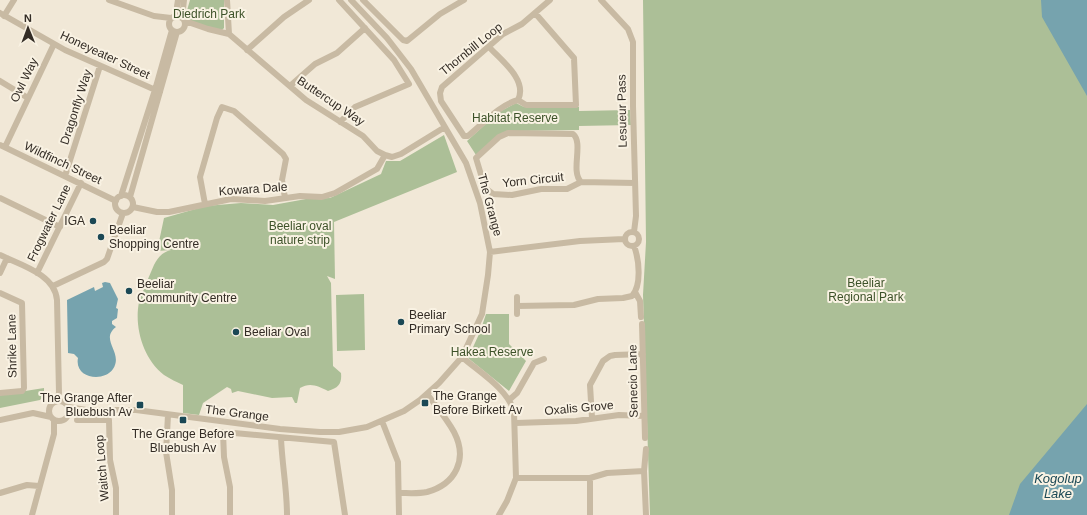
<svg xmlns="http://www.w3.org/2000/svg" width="1087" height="515" viewBox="0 0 1087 515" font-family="Helvetica,sans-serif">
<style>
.green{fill:#acbf97}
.water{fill:#76a3ae}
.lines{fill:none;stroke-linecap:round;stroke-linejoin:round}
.minor{stroke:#c8baa3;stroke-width:6}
.poi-dot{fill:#1b4855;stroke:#f9f2e3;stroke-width:1.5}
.labels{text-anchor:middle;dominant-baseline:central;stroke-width:4;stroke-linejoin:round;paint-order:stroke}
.park-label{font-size:12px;fill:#3d5229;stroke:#f9f2e3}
.street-label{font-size:12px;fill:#332c25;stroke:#f9f2e3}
.poi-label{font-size:12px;fill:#332c25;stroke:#f9f2e3;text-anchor:start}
.water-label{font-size:13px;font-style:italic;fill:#1b4855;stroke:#f9f2e3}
</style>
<rect width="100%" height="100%" fill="#f1e8d7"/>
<path class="green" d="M190,0h34v28l-2,2 -31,-7 -5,-9z
M643,0h444v515h-437l-7,-220 3,-53z
M516,103l8,4h55v4l51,-1 1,15 -52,1v4l-63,1 -13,2 -27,22 -9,-14 32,-29z
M444,135l13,37 -123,50 1,57 -8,-3 4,7 2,83 8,7c1,10 -2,15 -13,18 -10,-5 -18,-9 -28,-3l-3,15h-2l-3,-6 -20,1 -34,-7 -6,2 -1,-4 -4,-2 -24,16 -4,12 -16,-2v-28c-6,-3 -13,-6 -19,-10 -21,-16 -30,-48 -25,-73 2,-7 6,-15 9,-23 6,-13 8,-25 23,-29l-14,1 7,-33 42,-12 35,-3 32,2 33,-6 24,-1 51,-24 5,-13h14z
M364,294l1,56 -28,1 -1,-56z
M486,314h23v30l17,17 -17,30 -41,-33 12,-26z
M44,388v8l-4,4 -40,8v-13z"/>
<path class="water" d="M1041,0h46v96l-45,-79z
M105,282l5,1 8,16 -2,9 2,1 -1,9 -5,3v3l4,3c-17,13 8,25 -3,42 -10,14 -39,9 -35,-11l-4,-4 -6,-1 -1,-53 27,-13 1,4 8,-4 -1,-4z
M1087,404v111h-78l11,-31z"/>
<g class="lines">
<path class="minor" d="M109,0l45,16 17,2
M227,0l2,34
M339,0l55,60 15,24 -54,23 -15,15
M363,0l40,40 4,1 33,-27 24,-14
M601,0l27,29 5,13v64l3,110 -2,16
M0,13l65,37 95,42
M535,13l39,45 2,47h-50l-8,-5c-19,5 -35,24 -50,36h-4l-23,-35 -1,-8 2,-6 61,-53 19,-10 28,-24
M169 24a8 8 0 1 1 16 0a8 8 0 1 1-16 0Z
M4,16l10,-16
M174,17l2,-4 2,-13
M182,18l2,-18
M185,21l23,8 21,5 77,66 57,36 14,15 8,4 7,2 9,-3 44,-27
M489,47c12,13 39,33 29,53
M247,50l37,-33 25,-17
M0,81l28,17
M290,86l25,-22 22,-11 28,-25
M0,145l116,56
M5,147l49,-103
M65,176l35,-110
M581,182l-14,7h-26l-29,6 -19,-1 -8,-6 -9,-30 23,-21 9,-4 65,1c11,9 -3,37 8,48l54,1
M115 204a9 9 0 1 1 18 0a9 9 0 1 1-18 0Z
M121,196l34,-106 17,-60
M130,197l47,-165
M0,198l60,29
M205,204l-5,-27 17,-59 5,-11 12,4 49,43 3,5 -4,21 3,18
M133,207l24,5h12l62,-13 34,2 35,-5 22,1 13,-4 42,-24 8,-14
M625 239a7 7 0 1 1 14 0a7 7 0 1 1-14 0Z
M490,252l90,-11 44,-2
M0,255c20,10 55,19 57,45l2,93 -4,9
M0,273l7,-15
M37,273l44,-90
M53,286l51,-24 3,-3 16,-46
M635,292l5,9 1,16
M0,293l22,10 2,85 -2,3 -22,2
M517,297v17
M517,306l57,-1 24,-6 25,-1 9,-2c10,-11 7,-37 2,-50
M642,324l3,114
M462,357c17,15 46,32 52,55l2,66 -9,23 -8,14
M509,400l8,-7 17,-30 10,-4
M49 411a10 10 0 1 1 20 0a10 10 0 1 1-20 0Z
M69,407l17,3h50l144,19 40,3h19l28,-5 37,-16 16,-11 19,-17 23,-26 20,-43 6,-39 2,-23 -10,-49 -14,-40 -55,-94 -24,-31 -36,-38
M168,415l-2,37 6,38v25
M592,418l-2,-33 13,-24 7,-5 5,-1 28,-1
M0,420l33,-7 18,4
M77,420h32l1,40 6,28v27
M382,421l16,41 1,53
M516,423l60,-2 43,-6 25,1
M281,438c1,26 6,51 6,77
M516,478h74l17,-5 37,-2
M590,478v37
M0,493l27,-8 12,1
M399,493c9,0 19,1 28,-1 29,-8 41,-33 27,-60 -7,-13 -18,-26 -27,-38
M32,515l22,-81v-14
M230,515v-28l-6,-30 -1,-25 111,10 11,73
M646,515l-2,-44 2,-22"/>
</g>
<g class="poi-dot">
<circle cx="93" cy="221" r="4"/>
<circle cx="101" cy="237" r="4"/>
<circle cx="129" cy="291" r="4"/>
<circle cx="401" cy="322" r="4"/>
<circle cx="236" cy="332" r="4"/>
<rect x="421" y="399" width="8" height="8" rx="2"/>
<rect x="136" y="401" width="8" height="8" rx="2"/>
<rect x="179" y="416" width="8" height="8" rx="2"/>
</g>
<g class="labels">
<g class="park-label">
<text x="209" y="14">Diedrich Park</text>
<text x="515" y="118">Habitat Reserve</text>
<text x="300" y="226">Beeliar oval<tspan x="300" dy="14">nature strip</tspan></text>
<text x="866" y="283">Beeliar<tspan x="866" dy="14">Regional Park</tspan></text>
<text x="492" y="352">Hakea Reserve</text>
</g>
<g class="street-label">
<text transform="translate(471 49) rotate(-39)">Thornbill Loop</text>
<text transform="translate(105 55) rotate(25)">Honeyeater Street</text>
<text transform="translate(24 80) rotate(-64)">Owl Way</text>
<text transform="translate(331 101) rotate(34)">Buttercup Way</text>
<text transform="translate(76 107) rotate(-72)">Dragonfly Way</text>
<text transform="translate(622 111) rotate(-91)">Lesueur Pass</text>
<text transform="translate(63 163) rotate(25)">Wildfinch Street</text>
<text transform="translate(533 180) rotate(-6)">Yorn Circuit</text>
<text transform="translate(253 189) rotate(-4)">Kowara Dale</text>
<text transform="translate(490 205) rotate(75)">The Grange</text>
<text transform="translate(49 223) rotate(-64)">Frogwater Lane</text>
<text transform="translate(12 346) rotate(-91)">Shrike Lane</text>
<text transform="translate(633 381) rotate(-91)">Senecio Lane</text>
<text transform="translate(579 408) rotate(-5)">Oxalis Grove</text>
<text transform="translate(237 413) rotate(7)">The Grange</text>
<text transform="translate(102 468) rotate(-95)">Waitch Loop</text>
</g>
<g class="poi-label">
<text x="85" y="221" text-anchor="end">IGA</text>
<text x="109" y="230">Beeliar<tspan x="109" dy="14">Shopping Centre</tspan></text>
<text x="137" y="284">Beeliar<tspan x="137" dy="14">Community Centre</tspan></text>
<text x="409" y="315">Beeliar<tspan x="409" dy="14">Primary School</tspan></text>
<text x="244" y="332">Beeliar Oval</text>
<text x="433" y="396">The Grange<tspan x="433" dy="14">Before Birkett Av</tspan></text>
<text x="132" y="398" text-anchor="end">The Grange After<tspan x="132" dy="14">Bluebush Av</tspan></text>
<text x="183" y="434" text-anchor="middle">The Grange Before<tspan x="183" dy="14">Bluebush Av</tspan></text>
</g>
<g class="water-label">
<text x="1058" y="478">Kogolup<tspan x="1058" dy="15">Lake</tspan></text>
</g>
</g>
<g transform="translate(28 28) rotate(359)" stroke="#f9f2e3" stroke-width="3" paint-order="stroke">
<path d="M0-3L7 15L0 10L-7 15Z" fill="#332c25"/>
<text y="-6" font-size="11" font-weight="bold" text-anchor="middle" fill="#332c25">N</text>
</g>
</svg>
